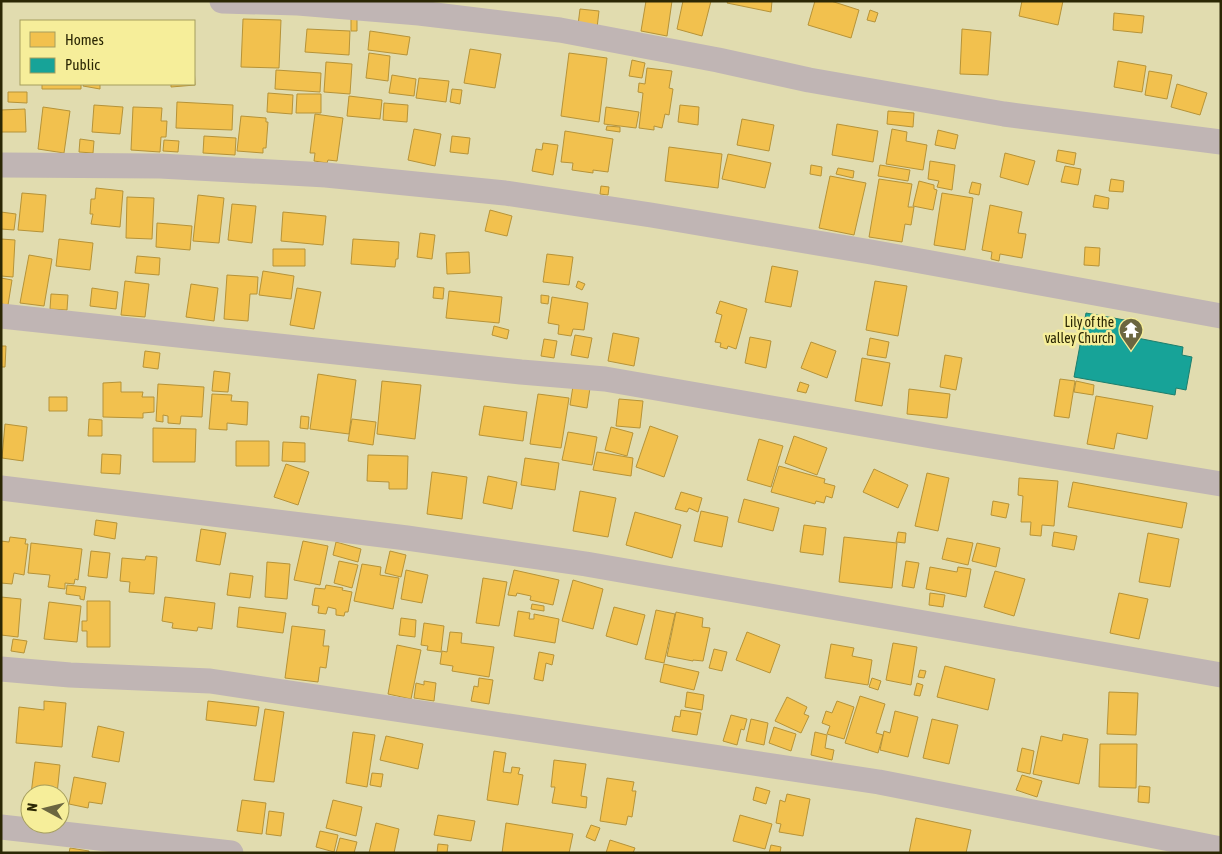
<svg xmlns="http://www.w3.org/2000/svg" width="1222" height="854" viewBox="0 0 1222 854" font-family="'Asap Condensed',sans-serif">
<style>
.homes{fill:#f2c14e;stroke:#b69338}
.public{fill:#17a398;stroke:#1d7e6c}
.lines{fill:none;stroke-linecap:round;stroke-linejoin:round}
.street{stroke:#c0b5b4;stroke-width:25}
.labels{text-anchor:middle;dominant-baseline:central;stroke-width:5;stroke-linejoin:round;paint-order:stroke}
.poi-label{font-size:14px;fill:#2b2704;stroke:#f6ee9a;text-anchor:end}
</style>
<rect width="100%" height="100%" fill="#e1dcaf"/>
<path class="homes" d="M646,1h26l-5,35 -26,-5z
M683,1h28l-9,35 -25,-7z
M728,1h44l-1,11 -44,-9z
M815,1h16l28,9 -8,28 -43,-13z
M1022,1h41l-5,24 -39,-9z
M580,9l19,2 -2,17 -19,-3z
M870,10l8,3 -3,9 -8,-2z
M1114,13l30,3 -2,17 -29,-3z
M243,19l38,1 -2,48 -38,-1z
M351,19h6v12h-6z
M307,29l43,2 -1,24 -44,-3z
M962,29l29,3 -3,43 -28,-1z
M370,31l40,6 -3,18 -39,-5z
M470,49l31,5 -6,34 -31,-5z
M369,53l21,3 -2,25 -22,-3z
M569,53l38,5 -8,64 -38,-6z
M632,60l13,3 -3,15 -13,-2z
M1118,61l28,5 -4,26 -28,-5z
M326,62l26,2 -2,30 -26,-2z
M194,65l1,20 -24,2v-3h23z
M647,68l25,3 -3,17 4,1 -4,26 -4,-1 -3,14 -8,-2v4l-15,-2 4,-35 -5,-1 1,-9 6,1z
M276,70l45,3 -1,19 -45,-3z
M1149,71l23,4 -5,24 -22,-4z
M392,75l24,4 -2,17 -25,-3z
M419,78l30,3 -3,21 -30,-4z
M42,84h39v5h-39z
M84,84h16v5l-17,-3z
M1177,84l30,9 -7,22 -29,-8z
M452,89l10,1 -2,14 -10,-2z
M8,92h19v11l-19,-1z
M268,93l25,2 -1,19 -25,-2z
M297,94h24v19h-25z
M349,96l33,4 -2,19 -33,-3z
M177,102l56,3 -1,25 -56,-2z
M384,103l24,2 -1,17 -24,-2z
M94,105l29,2 -3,27 -28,-2z
M680,105l19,2 -1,18 -20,-3z
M43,107l27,4 -6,42 -26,-4z
M133,107l29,1 -1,13h6l-1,16h-5l-1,15 -29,-2z
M606,107l33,5 -3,16 -32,-4z
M25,109l1,23h-25v-22z
M888,111l26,2 -1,14 -26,-3z
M315,114l28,4 -6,43 -9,-1 -1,3 -13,-2 1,-8h-5z
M241,116l25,2v4h2l-2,26h-3v5l-26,-2z
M742,119l32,6 -5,26 -32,-6z
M837,124l41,7 -5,31 -41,-7z
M607,126l13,1v5l-14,-2z
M414,129l27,5 -6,32 -27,-6z
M892,129l15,3 -1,9 21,4 -4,25 -37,-6z
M938,130l20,5 -3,14 -20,-4z
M565,131l48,8 -5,33 -15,-2v3l-21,-3 1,-7 -12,-1z
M204,136l32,2 -1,17 -32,-2z
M452,136l18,2 -2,16 -18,-2z
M80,139l14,2 -1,12 -14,-1z
M164,140l15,1 -1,11 -15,-1z
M543,143l15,2 -5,30 -21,-4 4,-22 6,1z
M669,147l53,7 -4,34 -53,-7z
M1058,150l18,3 -2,12 -18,-4z
M1005,153l30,8 -7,24 -28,-8z
M728,154l43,9 -6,25 -43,-9z
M930,161l25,4 -3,25 -15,-3 2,-6 -11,-2z
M811,165l11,2 -1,9 -11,-2z
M880,165l30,5 -2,11 -30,-5z
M1065,166l16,3 -3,16 -17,-3z
M838,168l16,3 -1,7 -17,-4z
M830,176l36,7 -12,52 -35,-7z
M879,179l33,5 -4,23h6l-3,18 -6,-1 -3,18 -33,-5z
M1111,179l13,2 -1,11 -14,-1z
M919,181l15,4v4l3,1 -4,20 -20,-4z
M972,182l9,2 -2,11 -10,-2z
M601,186l8,1 -1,8 -8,-1z
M96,188l27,3 -3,36 -29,-3 2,-10h-3l1,-15h4z
M22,193l24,2 -3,37 -25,-2z
M942,193l31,5 -8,52 -31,-5z
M198,195l26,3 -5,45 -26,-2z
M1095,195l14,3 -1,11 -15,-2z
M127,197l27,1 -2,41 -26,-1z
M232,204l24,2 -4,37 -24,-3z
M990,205l32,7 -4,21 8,1 -4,24 -22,-4 -1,7 -8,-2 1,-7 -10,-2z
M490,210l22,6 -5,20 -22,-5z
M1,212l15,2 -2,16 -13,-1z
M283,212l43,4 -3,29 -42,-4z
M157,223l35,3 -2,24 -34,-3z
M420,233l15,2 -3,24 -15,-2z
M1,239l14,1 -2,37 -12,-1z
M59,239l34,4 -3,27 -34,-4z
M353,239l46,3 -1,17h-2l-1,8 -44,-3z
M1085,247l15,1 -1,18 -15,-1z
M273,249h32v17h-32z
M469,252l1,21 -23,1 -1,-21z
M547,254l26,3 -4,28 -26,-3z
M29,255l23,4 -8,47 -24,-3z
M137,256l23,2 -1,17 -24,-2z
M772,266l26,5 -7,36 -26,-5z
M263,271l31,5 -3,23 -32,-4z
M227,275l31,2 -1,17h-7l-2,27 -24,-2z
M1,278l11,2 -4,25 -7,-1z
M125,281l24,3 -4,33 -24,-2z
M578,281l7,3 -3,6 -6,-3z
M875,281l32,5 -9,50 -32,-6z
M191,284l27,4 -4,33 -28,-4z
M434,287l10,1 -1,11 -10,-1z
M92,288l26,4 -2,17 -26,-3z
M297,288l24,4 -7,37 -24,-4z
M449,291l53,6 -3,26 -53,-5z
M51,294l17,1 -1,15 -17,-1z
M541,295l8,1 -1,8 -7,-1z
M552,297l36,6 -4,27 -11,-1 -2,7 -13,-2 1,-9 -11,-2z
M720,301l27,8 -11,40 -8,-3 -1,3 -7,-2 1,-4 -6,-1 7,-27 -6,-2z
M494,326l15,4 -2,9 -15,-4z
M613,333l26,5 -5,28 -26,-5z
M575,335l17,3 -4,20 -17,-3z
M750,337l21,4 -5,27 -21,-5z
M870,338l19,4 -3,16 -19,-3z
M544,339l13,2 -3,17 -13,-2z
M811,342l25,9 -9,27 -26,-10z
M1,346h5l-1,21h-4z
M145,351l15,2 -2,16 -15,-2z
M945,355l17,3 -6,32 -16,-3z
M862,358l28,5 -8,43 -27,-5z
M214,371l16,2 -2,19 -16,-1z
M318,374l38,6 -7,54 -39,-5z
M1060,379l15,2 -6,37 -15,-2z
M382,381l39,4 -6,54 -38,-5z
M1076,381l18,4 -1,10 -19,-3z
M121,382v10h22l-1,5h12v15l-11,1v5l-40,-1v-34z
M800,382l9,3 -3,8 -9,-2z
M158,384l46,3 -2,30 -21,-1 -1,8 -12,-1v-7l-5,-1v7l-7,-1z
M573,386l17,2 -3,20 -17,-3z
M909,389l41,5 -3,24 -40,-4z
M212,394l20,1 -1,6 17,1 -1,23 -20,-2v7l-18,-1z
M538,394l31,4 -8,50 -31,-4z
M1096,396l57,10 -6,33 -30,-6 -3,16 -27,-5z
M49,397h18v14h-18z
M619,399l24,2 -3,27 -24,-2z
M484,406l43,6 -4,29 -44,-6z
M301,416l8,1 -1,12 -8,-1z
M89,419l13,1v16h-14z
M352,419l24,3 -3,23 -25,-4z
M5,424l22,3 -4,34 -21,-3z
M650,426l28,10 -14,41 -28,-10z
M611,427l22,6 -6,23 -22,-6z
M153,428l43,1 -1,33h-42z
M568,432l29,5 -5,28 -30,-5z
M794,436l33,12 -10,27 -32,-12z
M759,439l24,7 -12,41 -24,-7z
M236,441h33v25h-33z
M283,442l22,1v19l-23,-1z
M597,452l36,6 -2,18 -38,-6z
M102,454l19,1 -1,19 -19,-1z
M368,455l40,1 -1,33h-18v-7l-22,-1z
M525,458l34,5 -4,27 -34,-5z
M286,464l23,8 -11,33 -24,-8z
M779,466l46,13 -1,4 11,3 -3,12 -6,-2 -2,7 -8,-2 -1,3 -44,-12z
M874,469l34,16 -10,23 -35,-16z
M432,472l35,5 -5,42 -35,-5z
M927,473l22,5 -11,53 -23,-5z
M488,476l29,6 -5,27 -29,-6z
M1019,478l39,3 -4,45 -12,-1 -1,11 -11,-1 1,-13h-10l2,-26 -5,-1z
M1073,482l114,21 -5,25 -114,-21z
M580,491l36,7 -8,39 -35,-6z
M681,492l21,6 -4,14 -9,-4 -2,4 -12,-3z
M744,499l35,9 -6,23 -35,-9z
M993,501l16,3 -3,14 -15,-3z
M701,511l27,6 -6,30 -28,-6z
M635,512l46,13 -9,33 -46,-13z
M96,520l21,3 -2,16 -21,-4z
M804,525l22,3 -3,27 -23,-3z
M201,529l25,4 -6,32 -24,-4z
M898,532l8,1 -1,10 -9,-1z
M1054,532l23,4 -3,14 -22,-4z
M1148,533l31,6 -9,48 -31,-5z
M10,537l16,2 -1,5h3l-4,31 -10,-2 -2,11 -11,-1v-42l8,1z
M844,537l53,6 -5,45 -53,-6z
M947,538l26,5 -5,22 -26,-6z
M303,541l25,5 -8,39 -26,-5z
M336,542l25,7 -3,13 -25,-7z
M31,543l51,6 -4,31 -3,-1 -1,5 -9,-1v6l-17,-2 2,-12 -22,-2z
M977,543l23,5 -4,19 -24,-6z
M91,551l19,2 -3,25 -19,-2z
M390,551l16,4 -5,22 -16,-4z
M146,556l11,1 -3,37 -25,-2 1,-10 -10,-1 2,-23 23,2z
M339,561l19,4 -6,23 -18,-5z
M906,561l13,2 -5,25 -12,-2z
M267,562l23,2 -3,35 -22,-2z
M362,564l19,3 -1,8 19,3 -6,31 -39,-8z
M930,567l27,5 1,-5 13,2 -5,28 -40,-8z
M406,570l22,5 -6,28 -21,-4z
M514,570l45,10 -6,25 -23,-5 1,-4 -14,-3 -1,3 -8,-1z
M995,571l30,8 -11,37 -30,-9z
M230,573l23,3 -3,22 -23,-3z
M483,578l24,4 -8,44 -23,-3z
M573,580l30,9 -10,40 -31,-8z
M67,585l19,2 -2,13 -4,-1v-3l-14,-2z
M326,585l17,3 -1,2 10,2 -4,20h-3l-1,4 -8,-1v-6l-8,-2 -2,7 -8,-1 1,-7 -7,-1 3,-17 10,1z
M930,593l15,2 -2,12 -14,-2z
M1119,593l29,6 -9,40 -29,-6z
M1,597l20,2 -3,38 -17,-2z
M165,597l50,6 -3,26 -14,-2 -1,4 -25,-3 1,-5 -11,-2z
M87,601h23v46h-23v-16h-5v-10h5z
M49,602l32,4 -4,36 -33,-3z
M532,604l12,2v5l-13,-2z
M239,607l47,6 -3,20 -46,-6z
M614,607l31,8 -8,30 -31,-9z
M656,610l19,4 -11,49 -19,-4z
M518,611l12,2 -1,6h5v-5l25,5 -4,24 -41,-7z
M676,612l27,6 -1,9 8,1 -7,33 -10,-1v1l-26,-5z
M401,618l15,2 -1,17 -16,-2z
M424,623l20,3 -3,26 -14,-2 1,-4 -7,-1z
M292,626l33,4 -2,16h6l-3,22 -6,-1 -2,15 -33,-4z
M450,632l12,1 -1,10 33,4 -5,30 -37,-6 1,-5 -13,-2 2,-13 5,1z
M747,632l33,13 -10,28 -34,-13z
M13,639l14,2 -3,12 -13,-2z
M893,643l24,4 -6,38 -25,-5z
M831,644l23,4 -2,8 20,4 -4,25 -43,-7z
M397,645l24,5 -10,49 -23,-5z
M714,649l13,3 -5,19 -13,-3z
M539,652l15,3 -2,10 -6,-2 -3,18 -9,-2z
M664,664l35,8 -5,18 -34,-8z
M945,666l50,13 -7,31 -51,-13z
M920,670l6,1 -2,7 -6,-1z
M479,678l14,2 -4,24 -18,-3 3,-15 4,1z
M872,678l9,3 -3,9 -9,-3z
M424,681l12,2 -2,18 -20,-3 2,-15 8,2z
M917,683l6,2 -3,11 -6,-1z
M687,692l17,3 -2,15 -17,-3z
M1109,692l29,1 -2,42 -29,-1z
M860,696l25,8 -9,29 7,2 -5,18 -33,-10z
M787,697l20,10 -3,7 5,2 -8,17 -26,-12z
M44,701l22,2 -4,44 -46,-4 3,-36 25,3z
M208,701l51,6 -3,19 -50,-6z
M837,701l17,6 -10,32 -17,-5 3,-8 -8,-3 4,-12 6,2z
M265,709l19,3 -10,70 -20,-2z
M681,710l20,3 -4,22 -25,-4 3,-15 5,1z
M895,711l23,6 -10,40 -28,-7 4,-19 6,2z
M731,715l16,4 -3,11 -3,-1 -4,16 -14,-4z
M751,719l17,4 -4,22 -18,-4z
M932,719l26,6 -9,39 -26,-6z
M98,726l26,6 -5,30 -27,-5z
M774,727l22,7 -5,17 -22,-8z
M353,732l22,3 -8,52 -21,-4z
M815,732l12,3 -2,13 9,2 -2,10 -21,-5z
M1063,734l25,5 -9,45 -46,-10 8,-38 21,5z
M386,736l37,8 -5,25 -38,-9z
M1100,744h37l-1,44 -37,-1z
M1022,748l12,3 -4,23 -13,-3z
M494,751l12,2 -3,19 8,1 1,-6 8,1 -2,6 5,1 -5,30 -31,-5z
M554,760l32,4 -5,32 6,1 -1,11 -34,-5 3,-16h-4z
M35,762l25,3 -3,29h-26z
M372,773l11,1 -2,13 -11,-2z
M1022,775l20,6 -5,16 -21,-7z
M74,777l32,6 -4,21 -13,-2 -1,6 -19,-4z
M607,778l27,4 -2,9h4l-4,26 -4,-1 -2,9 -26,-4z
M1139,786l11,1 -1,16 -11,-1z
M756,787l14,4 -4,13 -13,-4z
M787,794l23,5 -7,37 -24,-4 2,-8 -5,-1 4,-23 5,2z
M242,800l24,3 -4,31 -25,-3z
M333,800l29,7 -6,29 -30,-8z
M269,811l15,2 -3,23 -15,-2z
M438,815l37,6 -4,20 -37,-6z
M740,815l32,9 -7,25 -32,-8z
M916,818l55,12 -5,23h-57z
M376,823l23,6 -5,24h-25z
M506,823l67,11 -4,19h-67z
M591,825l9,3 -5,13 -9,-4z
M320,831l18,4 -4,17 -18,-5z
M340,838l17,4 -3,11h-18z
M610,840l25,8 -2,5h-27z
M438,844l10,1 -1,8h-10z
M771,845l10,2 -1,6h-11z
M70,848l19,3v2h-20z"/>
<path class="public" d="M1086,313l44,8 -3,15 56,11 -1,8 10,2 -6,33 -10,-2 -1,7 -101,-18z"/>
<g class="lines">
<path class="street" d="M222,1l76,2 121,10 141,17 158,30 91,20 195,34 217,28
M1,165l159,1 166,9 179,18 146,22 220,37 350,64
M1,316l520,56 84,7 338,59 278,46
M1,488l406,50 179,26 635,111
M1,669l69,6 140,6 669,101 342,67
M1,827l230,26"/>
</g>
<defs>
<symbol id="temple-pin" viewBox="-11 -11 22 30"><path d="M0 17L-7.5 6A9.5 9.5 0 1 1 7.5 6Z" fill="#6b6640" stroke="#f6ee9a"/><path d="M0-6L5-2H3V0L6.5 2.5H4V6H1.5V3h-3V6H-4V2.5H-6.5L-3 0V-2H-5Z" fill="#fff"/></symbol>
</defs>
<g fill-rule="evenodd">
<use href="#temple-pin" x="1117" y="316" width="28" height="38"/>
</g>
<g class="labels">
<g class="poi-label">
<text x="1114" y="322">Lily of the<tspan x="1114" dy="16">valley Church</tspan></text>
</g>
</g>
<rect width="1222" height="854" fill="none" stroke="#2b2704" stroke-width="5"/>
<rect x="20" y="20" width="175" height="65" fill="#f6ee9a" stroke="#a59e5e"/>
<rect x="30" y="32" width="25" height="15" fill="#f2c14e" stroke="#a59e5e"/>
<text x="65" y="45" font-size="15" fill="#2b2704">Homes</text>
<rect x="30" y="58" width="25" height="15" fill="#17a398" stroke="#a59e5e"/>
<text x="65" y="70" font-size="15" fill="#2b2704">Public</text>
<g transform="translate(45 809) rotate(277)"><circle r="24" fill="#f6ee9a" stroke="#a59e5e"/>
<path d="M0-4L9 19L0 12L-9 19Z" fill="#6b6640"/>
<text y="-8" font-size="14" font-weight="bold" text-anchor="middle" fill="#2b2704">N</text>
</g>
</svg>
